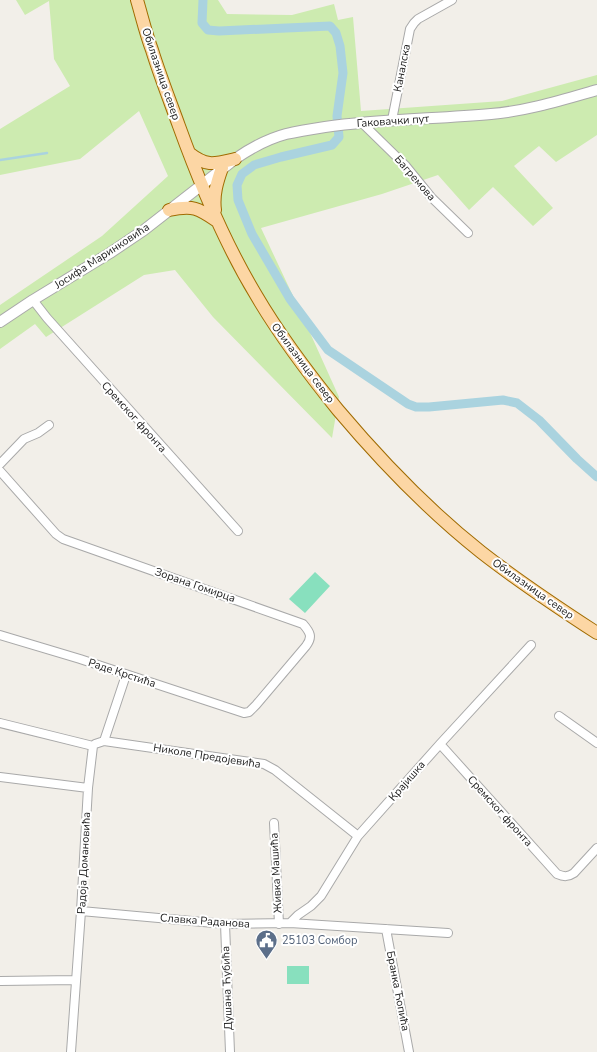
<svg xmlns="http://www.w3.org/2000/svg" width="597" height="1052" viewBox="0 0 597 1052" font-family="'Nunito Sans',sans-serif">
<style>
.grass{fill:#cdebb0}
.pitch{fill:#88e0be}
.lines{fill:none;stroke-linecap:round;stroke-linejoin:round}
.stream{stroke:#aad3df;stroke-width:2.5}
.canal{stroke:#aad3df;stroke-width:9}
.minor-casing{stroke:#a9a9a9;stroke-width:10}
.tertiary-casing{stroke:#a9a9a9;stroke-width:12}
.primary-casing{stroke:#a06b00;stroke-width:14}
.minor{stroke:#fff;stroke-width:8}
.tertiary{stroke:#fff;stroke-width:10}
.primary{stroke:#fcd6a4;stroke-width:12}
.labels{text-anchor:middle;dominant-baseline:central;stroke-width:4;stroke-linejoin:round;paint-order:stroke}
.street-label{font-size:11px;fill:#222;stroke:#fff}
.service-label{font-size:11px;fill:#4e5e75;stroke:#fff;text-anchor:start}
</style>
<rect width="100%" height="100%" fill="#f2efe9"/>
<path class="grass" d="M16,0h202l9,14 65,1 42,-11 4,16 15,-3 8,94 141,-10 95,-26v60l-41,27 -17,-16 -25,20 39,42 -20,18 -40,-39 -24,23 -31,-35 -56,19 -121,34 41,87 37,82 -7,41 -119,-121 -38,-47 -31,5 -98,62 -11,-13 -35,25v-44l102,-69 66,-60 -29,-65 -59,48 -80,16v-46l70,-43 -16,-27 -5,-58 -24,14z"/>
<path class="pitch" d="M315,572l15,14 -25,27 -16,-14z
M287,966h22v18h-22z"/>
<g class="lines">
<path class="stream" d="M0,160l47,-7"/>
<path class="canal" d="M203,0l-1,23 6,7 11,1 111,-5 6,7 4,13 3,27 -6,43 2,21 -7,8 -51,12 -27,8 -12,9 -5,11 1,15 14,34 38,65 38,51 80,54 8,3h13l74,-7 14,3 22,17 38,39 20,18"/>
<defs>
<path id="minor" d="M392,120l18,-91 4,-6 4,-4 34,-19
M362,123l43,42 26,32 37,36
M33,300l14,18 191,213
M0,464l24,-25 14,-6 11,-8
M0,471l56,63 7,5 240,85c7,8 10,13 3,22l-50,59 -7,7 -5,1 -164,-54 -80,-24
M559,716l38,27
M0,723l93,23 -5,42 -7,123 -10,141
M104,741l160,23 11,6 83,66
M440,744l117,130c7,3 11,3 17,-1l23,-25
M93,746l2,-2 9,-3 22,-66
M0,777l88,11
M274,823l5,101
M81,911l144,13 65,-1 158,10
M290,923l8,-8 13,-9 10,-10 37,-60 82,-92 91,-99
M225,924l5,128
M386,929l23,123
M0,981l76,-1"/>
<path id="tertiary" d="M0,322l33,-22 77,-47 34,-23 91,-71c16,-11 32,-20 51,-25 13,-3 26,-5 39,-7 55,-8 111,-8 166,-13 36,-3 71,-14 106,-24"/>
<path id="primary" d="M137,0c5,17 9,34 15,50 8,26 18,51 27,76 21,58 45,116 77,169 24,41 52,78 82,115 43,51 90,100 143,142 37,29 76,55 116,81
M189,153c18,14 25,11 46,6
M169,210c24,-5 29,-2 48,11
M215,210c-2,-15 2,-28 7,-42"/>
</defs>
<use href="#minor" class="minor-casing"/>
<use href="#tertiary" class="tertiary-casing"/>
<use href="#primary" class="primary-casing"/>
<use href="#minor" class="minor"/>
<use href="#tertiary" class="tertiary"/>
<use href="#primary" class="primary"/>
</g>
<defs>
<symbol id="civic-pin" viewBox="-11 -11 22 30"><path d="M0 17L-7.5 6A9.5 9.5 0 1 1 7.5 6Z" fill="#5c6f8a" stroke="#fff"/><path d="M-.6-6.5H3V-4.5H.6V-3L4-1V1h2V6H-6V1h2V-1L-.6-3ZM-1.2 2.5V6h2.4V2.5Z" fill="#fff"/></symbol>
</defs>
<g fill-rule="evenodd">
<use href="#civic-pin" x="254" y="928" width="25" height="34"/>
</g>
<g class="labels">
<g class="street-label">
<text transform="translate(402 68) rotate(-79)">Каналска</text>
<text transform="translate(161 74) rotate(71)">Обилазница север</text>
<text transform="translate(393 121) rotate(-4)">Гаковачки пут</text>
<text transform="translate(415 178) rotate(49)">Багремова</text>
<text transform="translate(102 256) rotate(-33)">Јосифа Маринковића</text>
<text transform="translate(303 363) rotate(53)">Обилазница север</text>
<text transform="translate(134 417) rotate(48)">Сремског фронта</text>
<text transform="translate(195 585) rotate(19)">Зорана Гомирца</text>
<text transform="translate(533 589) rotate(35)">Обилазница север</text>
<text transform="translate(122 673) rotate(18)">Раде Крстића</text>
<text transform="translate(207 756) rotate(9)">Николе Предојевића</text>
<text transform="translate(407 781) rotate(-49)">Крајишка</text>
<text transform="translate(500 811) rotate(48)">Сремског фронта</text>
<text transform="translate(84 863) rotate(-87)">Радоја Домановића</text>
<text transform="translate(276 873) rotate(-93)">Живка Машића</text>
<text transform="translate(205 921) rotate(4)">Славка Раданова</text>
<text transform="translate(227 988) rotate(-92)">Душана Ћубића</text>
<text transform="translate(398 991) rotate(79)">Бранка Ћопића</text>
</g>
<g class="service-label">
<text x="282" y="940">25103 Сомбор</text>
</g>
</g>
</svg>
